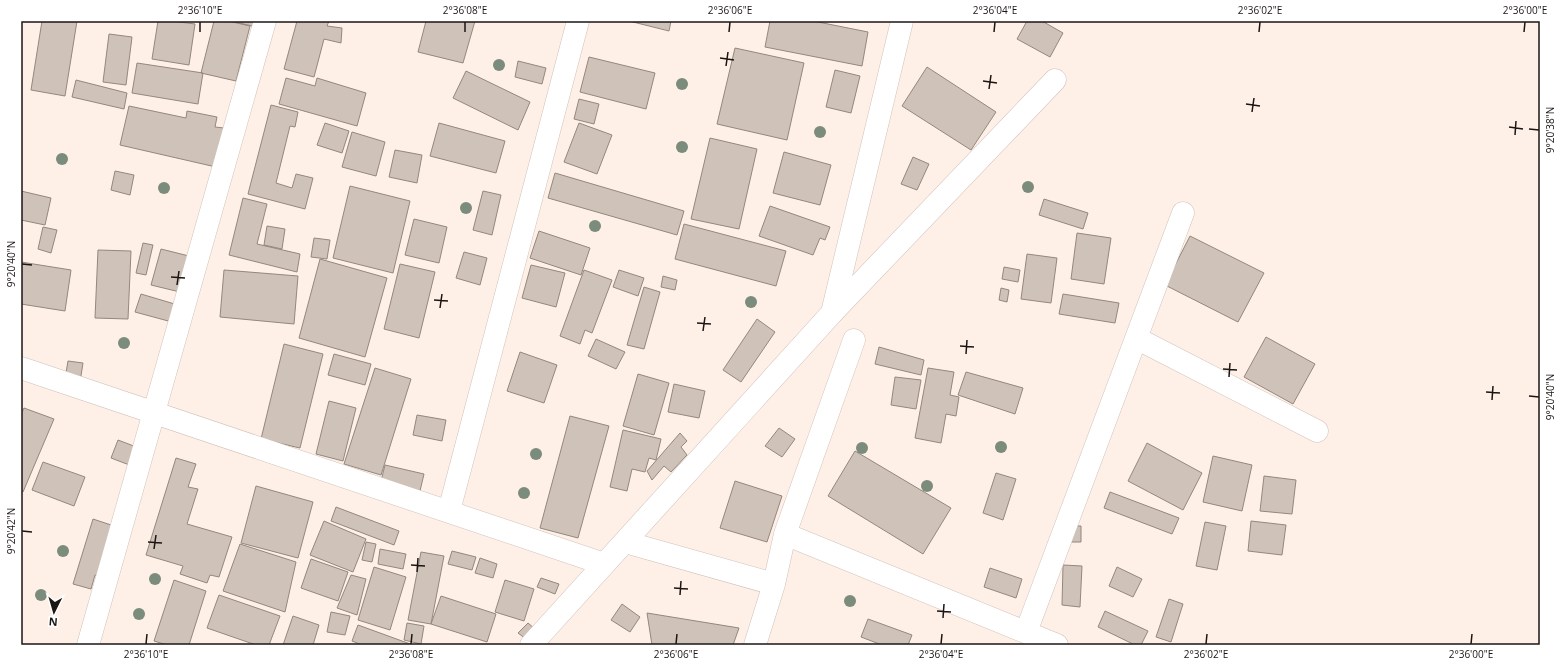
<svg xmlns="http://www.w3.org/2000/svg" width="1561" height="666" viewBox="0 0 1561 666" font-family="'Open Sans',sans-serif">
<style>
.building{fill:#cfc2b9;stroke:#93877e}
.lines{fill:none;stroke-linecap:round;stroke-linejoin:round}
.street-casing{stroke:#d1c3bb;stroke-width:23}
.secondary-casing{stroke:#d1c3bb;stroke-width:23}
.street{stroke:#fff;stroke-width:22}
.secondary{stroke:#fff;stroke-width:22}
.tree{fill:#7b8b7c}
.ticks{fill:none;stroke:#1b1614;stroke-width:1.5}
.neatline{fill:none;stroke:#1b1614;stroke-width:1.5}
.ticks-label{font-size:10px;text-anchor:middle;fill:#1b1614}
</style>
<rect width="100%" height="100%" fill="#feefe7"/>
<path class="building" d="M42,21h35l-12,75 -34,-6z
M158,21h14l23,3 -6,41 -37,-6z
M214,21h14l22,5 -14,55 -35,-8z
M231,21h23l-2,5z
M297,21h32l-2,5 15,2 -1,15 -17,-4 -10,38 -30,-8z
M426,21h49l-12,42 -45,-11z
M629,21h42l-2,10z
M770,21h43l55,11 -6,34 -97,-19z
M1027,21h15l21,12 -13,24 -33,-18z
M109,34l23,3 -6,48 -23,-3z
M735,48l69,15 -17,77 -70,-16z
M589,57l66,16 -9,36 -66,-17z
M518,61l28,7 -4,16 -27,-7z
M137,63l66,10 -5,31 -66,-11z
M927,67l69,45 -25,38 -69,-44z
M835,70l25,6 -9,37 -25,-6z
M466,71l64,31 -12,28 -65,-32z
M286,78l29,8 2,-8 49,15 -9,33 -78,-22z
M76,80l51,13 -3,16 -52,-12z
M579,99l20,5 -5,20 -20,-5z
M271,105l27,7 -3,15 -5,-1 -14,57 16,5 4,-14 17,4 -8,31 -57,-15z
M129,106l57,12 1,-7 30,6 -2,10 9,1 -8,39 -96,-22z
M325,123l24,8 -7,22 -25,-8z
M439,123l66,18 -9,32 -66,-17z
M579,123l33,12 -15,39 -33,-12z
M352,132l33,10 -9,34 -34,-9z
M710,138l47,11 -18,80 -48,-10z
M395,150l27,5 -5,28 -28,-6z
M784,152l47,13 -11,40 -47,-12z
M913,157l16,7 -12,26 -16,-6z
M115,171l19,4 -4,20 -19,-5z
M555,173l129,38 -7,24 -129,-37z
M350,186l60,15 -17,72 -60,-15z
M21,191l30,7 -6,27 -24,-5z
M483,191l18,4 -9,40 -19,-5z
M243,198l24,6 -10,40 43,10 -3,18 -68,-17z
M1044,199l44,14 -5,16 -44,-14z
M770,206l60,21 -5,13 -5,-2 -7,17 -54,-19z
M414,219l33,8 -8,36 -34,-8z
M684,224l102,27 -10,35 -101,-27z
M267,226l18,3 -3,20 -18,-4z
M43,227l14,3 -6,23 -13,-4z
M539,231l51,17 -9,27 -51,-17z
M1077,233l34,5 -7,46 -33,-5z
M1190,236l74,37 -26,49 -73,-37z
M314,238l16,2 -3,19 -16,-2z
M143,243l10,2 -7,30 -10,-2z
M161,249l28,7 -9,36 -29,-7z
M98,250l33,1 -3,68 -33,-1z
M464,252l23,6 -7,27 -24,-7z
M1027,254l30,4 -6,45 -30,-4z
M320,259l67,19 -22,79 -66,-19z
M21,262l50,8 -6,41 -44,-7z
M400,264l35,8 -16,66 -35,-9z
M531,265l34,8 -9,34 -34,-9z
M1004,267l16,3 -2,12 -16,-3z
M224,270l74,6 -4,48 -74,-7z
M584,270l28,10 -20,53 -7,-3 -5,14 -20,-8z
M619,270l25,8 -6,18 -25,-9z
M663,276l14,4 -2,10 -14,-3z
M644,287l16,5 -16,57 -17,-4z
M1001,288l8,2 -2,12 -8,-2z
M141,294l37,11 -6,17 -37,-10z
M1063,294l56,9 -4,20 -56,-9z
M757,319l18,13 -34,50 -18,-12z
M1266,337l49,27 -22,40 -49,-27z
M596,339l29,13 -9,17 -28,-13z
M284,344l39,10 -23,94 -39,-9z
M879,347l45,13 -3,15 -46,-11z
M520,352l37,13 -13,38 -37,-12z
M334,354l37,10 -6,21 -37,-10z
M68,361l15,2 -3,19 -15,-3z
M375,368l36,11 -30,96 -37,-11z
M928,368l26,4 -4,23 9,2 -3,19 -10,-2 -5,29 -26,-5z
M966,372l57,16 -8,26 -57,-19z
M638,374l31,9 -15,52 -31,-9z
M895,377l26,3 -5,29 -25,-4z
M674,384l31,7 -6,27 -31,-6z
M329,401l27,7 -13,53 -27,-7z
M24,408l30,11 -31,73 -2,-1v-77z
M417,415l29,5 -4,21 -29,-6z
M570,416l39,10 -31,112 -38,-10z
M779,428l16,11 -13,18 -17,-11z
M623,430l38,9 -5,21 -7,-2 -4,14 -13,-3 -5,22 -17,-4z
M680,433l7,8 -6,6 6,8 -16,17 -7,-6 -12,14 -5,-9z
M118,440l21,8 -7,18 -21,-8z
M1147,443l55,30 -19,37 -55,-29z
M855,451l96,57 -28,46 -95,-58z
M1213,456l39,9 -10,46 -39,-9z
M176,458l20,6 -8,23 10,2 -11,35 45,13 -13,40 -9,-2 -3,8 -27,-9 3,-8 -37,-11z
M43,462l42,15 -11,29 -42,-16z
M385,465l39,9 -5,21 -39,-10z
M996,473l20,6 -13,41 -20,-7z
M1264,476l32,4 -4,34 -32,-3z
M735,481l47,15 -15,46 -47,-14z
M256,486l57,16 -15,56 -57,-15z
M1110,492l69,26 -7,16 -68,-26z
M336,507l63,24 -5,14 -63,-24z
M93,519l27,9 -16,50 -9,-3 -4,14 -18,-5z
M324,521l42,18 -13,33 -43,-17z
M1251,521l35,4 -4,30 -34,-4z
M1205,522l21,4 -9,44 -21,-4z
M1069,526h12v16h-13z
M366,542l10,2 -4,18 -10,-2z
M240,544l56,18 -11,50 -62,-21z
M380,549l26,5 -3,15 -25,-5z
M452,551l24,6 -4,13 -24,-6z
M421,552l23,4 -13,68 -23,-4z
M480,558l17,6 -4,14 -18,-5z
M311,559l37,13 -10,29 -37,-13z
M1063,565l19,1 -2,41 -18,-2z
M374,567l32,10 -16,53 -32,-10z
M1117,567l25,12 -9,18 -24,-11z
M990,568l32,11 -6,19 -32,-11z
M351,575l15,4 -9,36 -20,-7z
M541,578l18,6 -4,10 -18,-7z
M174,580l32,11 -17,54h-22l-13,-4z
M505,580l29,9 -10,32 -29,-9z
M219,595l61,21 -11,29h-13l-49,-17z
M441,596l55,18 -9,28 -56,-18z
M1169,599l14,5 -12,38 -15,-5z
M622,604l18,13 -10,15 -19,-12z
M1105,611l43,20 -7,14h-6l-37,-18z
M331,612l19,4 -5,19 -18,-3z
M647,613l92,15 -6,17h-81z
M293,616l26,9 -6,20h-30z
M868,619l44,16 -4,10h-26l-21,-8z
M407,623l17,3 -3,18 -17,-4z
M528,623l7,6 -9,10 -8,-6z
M358,625l55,20h-51l-10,-4z"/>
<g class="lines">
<defs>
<path id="street" d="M832,313l223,-233
M1136,338l181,93
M21,368l583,196
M449,511l129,-490
M785,534l272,111
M625,542l149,42
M1026,632l157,-419
M88,645l177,-624
M755,645l19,-61 11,-50 69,-194"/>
<path id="secondary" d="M531,645l301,-332 70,-292"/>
</defs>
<use href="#street" class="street-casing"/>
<use href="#secondary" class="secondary-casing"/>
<use href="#street" class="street"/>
<use href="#secondary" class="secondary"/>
</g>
<g class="tree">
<circle cx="499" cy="65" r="6"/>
<circle cx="682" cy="84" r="6"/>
<circle cx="820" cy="132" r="6"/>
<circle cx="682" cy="147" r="6"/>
<circle cx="62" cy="159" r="6"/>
<circle cx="1028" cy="187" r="6"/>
<circle cx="164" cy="188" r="6"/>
<circle cx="466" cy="208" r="6"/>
<circle cx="595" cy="226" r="6"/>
<circle cx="751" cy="302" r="6"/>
<circle cx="124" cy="343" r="6"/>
<circle cx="1001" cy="447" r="6"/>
<circle cx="862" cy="448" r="6"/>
<circle cx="536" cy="454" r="6"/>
<circle cx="927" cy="486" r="6"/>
<circle cx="524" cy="493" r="6"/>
<circle cx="63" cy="551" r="6"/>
<circle cx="155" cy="579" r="6"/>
<circle cx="41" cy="595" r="6"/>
<circle cx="850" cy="601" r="6"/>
<circle cx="139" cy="614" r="6"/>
</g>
<path class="ticks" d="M200,32v-10M465,32v-10M729,32l1,-10M994,32l1,-10M1259,32l1,-10M1524,32l1,-10M720,58l14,2M726,66l2,-14M983,81l14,2M989,89l2,-14M1246,104l14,2M1252,112l2,-14M1509,127l14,2M1529,129l10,1M1515,135l1,-14M22,264l10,1M171,277l14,1M177,285l2,-14M434,300l14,1M440,308l2,-14M697,323l14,1M703,331l2,-14M960,346l14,1M966,354l1,-14M1223,369l14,1M1229,377l1,-14M1486,392l14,1M1529,396l10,1M1492,400l1,-14M22,531l10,1M148,542l14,1M154,549l2,-14M411,565l14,1M417,572l1,-14M674,588l14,1M680,595l1,-14M937,611l14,1M943,618l1,-14M146,644l1,-10M411,644l1,-10M676,644l1,-10M941,644l1,-10M1206,644l1,-10M1471,644l1,-10"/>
<rect width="1561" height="666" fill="none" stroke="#ffffff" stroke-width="44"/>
<g transform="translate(54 612) rotate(185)" stroke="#ffffff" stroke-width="3" paint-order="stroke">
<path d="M0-3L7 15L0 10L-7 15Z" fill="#1b1614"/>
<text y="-6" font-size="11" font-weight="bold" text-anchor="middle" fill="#1b1614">N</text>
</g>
<rect x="22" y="22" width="1517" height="622" class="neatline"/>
<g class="ticks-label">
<text x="200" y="14">2°36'10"E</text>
<text x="465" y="14">2°36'08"E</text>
<text x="730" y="14">2°36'06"E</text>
<text x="995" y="14">2°36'04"E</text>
<text x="1260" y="14">2°36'02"E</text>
<text x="1525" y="14">2°36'00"E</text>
<text transform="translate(1550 130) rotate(-90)" y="4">9°20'38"N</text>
<text transform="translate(11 264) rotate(-90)" y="4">9°20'40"N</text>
<text transform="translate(1550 397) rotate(-90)" y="4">9°20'40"N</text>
<text transform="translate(11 531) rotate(-90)" y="4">9°20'42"N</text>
<text x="146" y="658">2°36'10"E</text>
<text x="411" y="658">2°36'08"E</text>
<text x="676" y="658">2°36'06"E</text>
<text x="941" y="658">2°36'04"E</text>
<text x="1206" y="658">2°36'02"E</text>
<text x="1471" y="658">2°36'00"E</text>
</g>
</svg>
